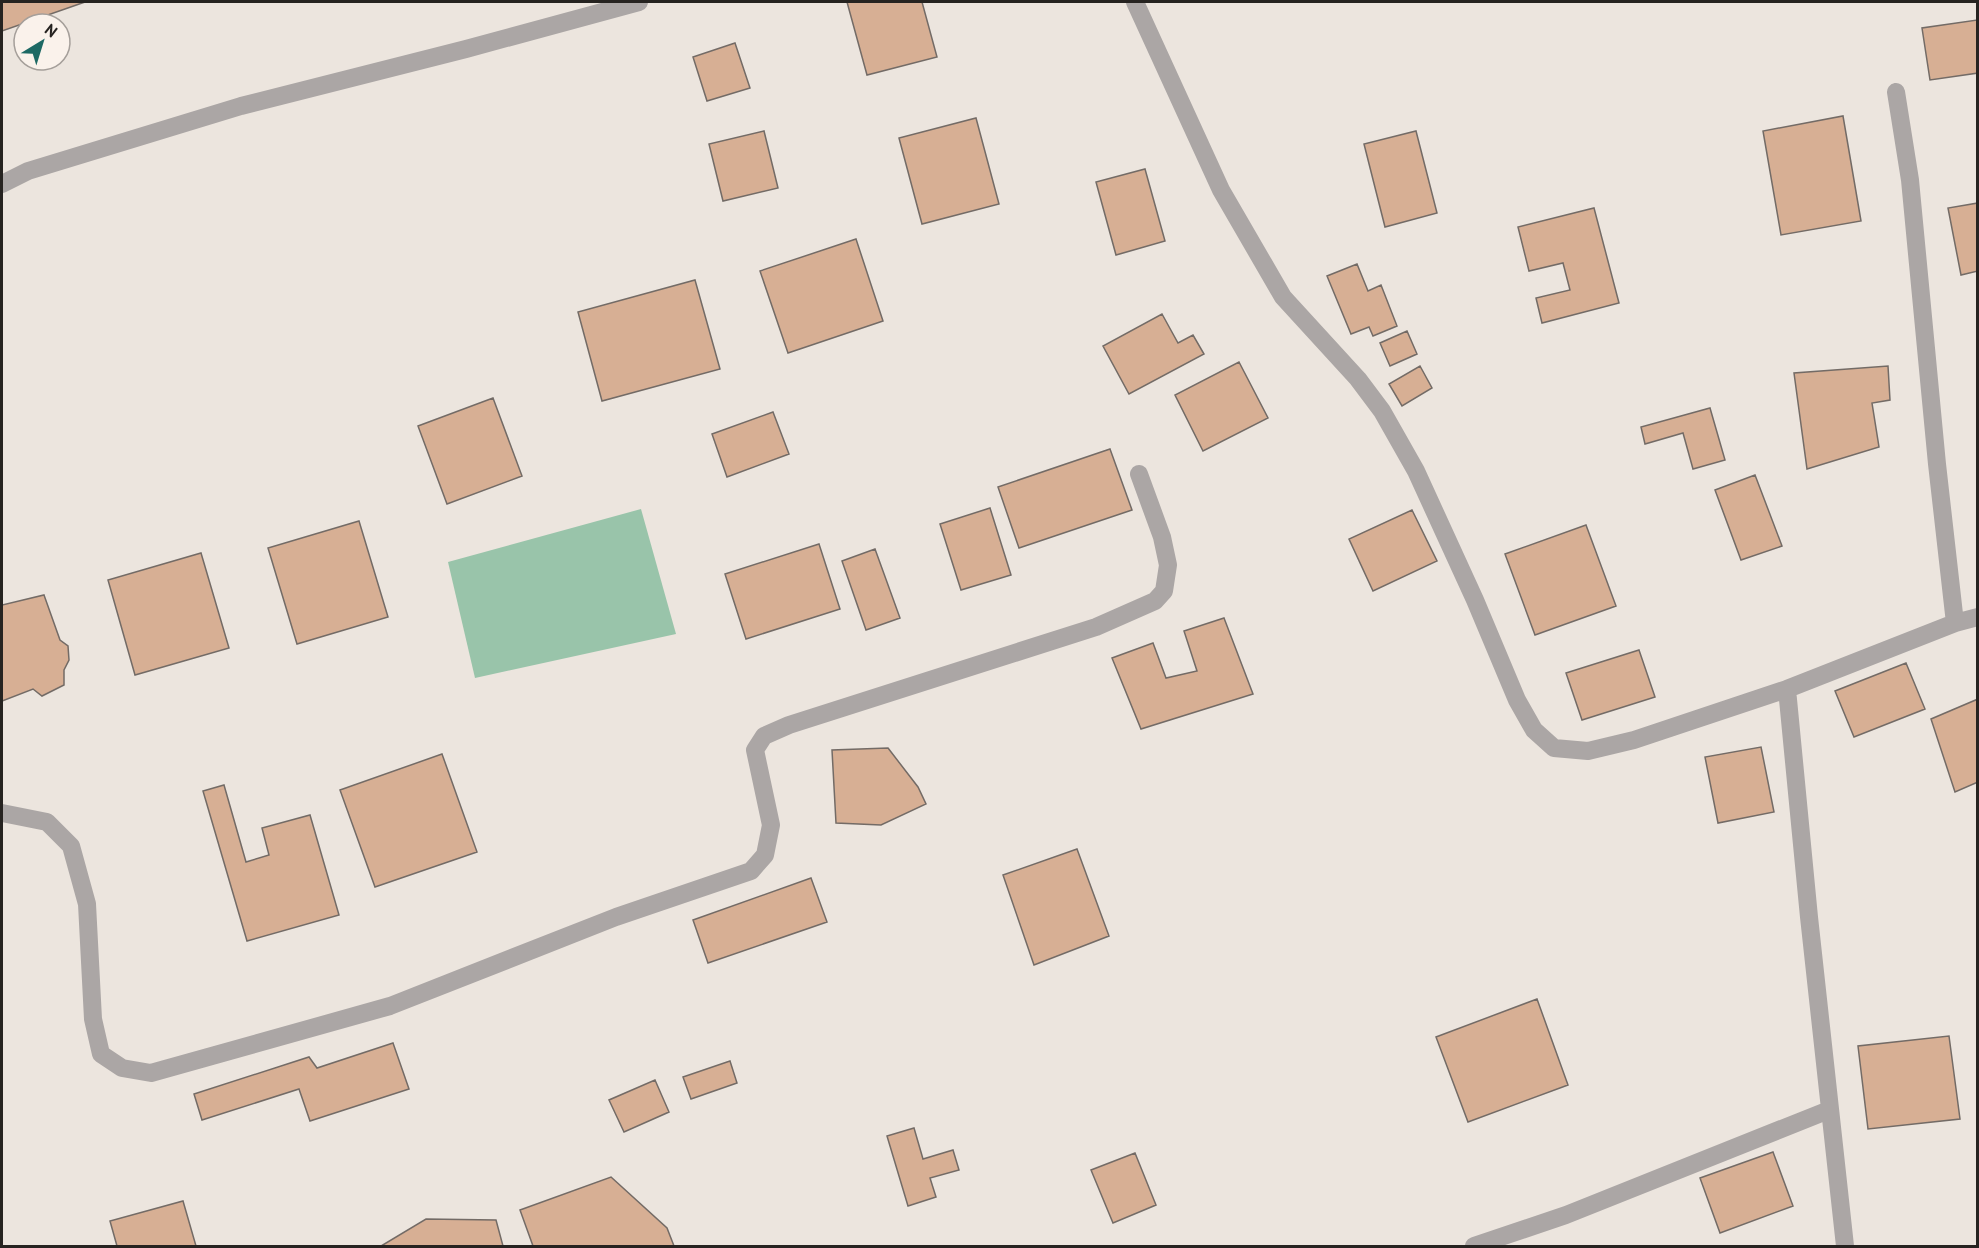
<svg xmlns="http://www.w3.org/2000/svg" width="1979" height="1248" viewBox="0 0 1979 1248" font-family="'PT Sans',sans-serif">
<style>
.green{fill:#99c4aa}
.building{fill:#d7af94;stroke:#736b66;stroke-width:1.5}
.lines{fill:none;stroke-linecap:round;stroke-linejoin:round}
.minor{stroke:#aba6a5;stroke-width:18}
</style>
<rect width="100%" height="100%" fill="#ece5de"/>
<path class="green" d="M641,509l35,125 -201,44 -27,-116z"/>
<path class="building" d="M2,2h83l-83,29z
M847,2h75l15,55 -70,18z
M1977,20l1,53 -48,7 -8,-52z
M735,43l15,45 -43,13 -14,-44z
M1843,116l18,105 -80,14 -18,-104z
M976,118l23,86 -77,20 -23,-86z
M764,131l14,57 -55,13 -14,-57z
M1416,131l21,82 -52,14 -21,-83z
M1145,169l20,72 -49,14 -20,-73z
M1978,203v68l-17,4 -13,-67z
M1594,208l25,95 -77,20 -6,-25 34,-8 -7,-27 -34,8 -11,-44z
M856,239l27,82 -95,32 -28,-82z
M1357,264l11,27 13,-6 16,41 -24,10 -4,-9 -18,7 -24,-58z
M695,280l25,89 -118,32 -24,-89z
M1162,314l16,29 15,-8 11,19 -75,40 -26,-48z
M1407,331l10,23 -27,12 -10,-23z
M1239,362l29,56 -65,33 -28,-56z
M1420,366l12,22 -30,18 -13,-22z
M1888,366l2,34 -18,3 7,44 -72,22 -13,-96z
M493,398l29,78 -75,28 -29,-78z
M1710,408l15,52 -32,9 -10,-36 -38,11 -4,-17z
M773,412l16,42 -62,23 -15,-43z
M1110,449l22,61 -113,38 -21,-61z
M1755,475l27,71 -41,14 -26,-70z
M990,508l21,67 -50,15 -21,-66z
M1412,510l25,51 -64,30 -24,-52z
M359,521l29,96 -91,27 -29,-96z
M1586,525l30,81 -81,29 -30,-81z
M819,544l21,65 -94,30 -21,-65z
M875,549l25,69 -34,12 -24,-69z
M201,553l28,95 -94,27 -27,-95z
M44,595l16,45 8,6 1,14 -5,10v15l-22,11 -9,-7 -31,12v2v-98z
M1224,618l29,76 -112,35 -29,-71 41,-15 13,35 31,-7 -13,-40z
M1639,650l16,47 -73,23 -16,-47z
M1906,663l19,46 -71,28 -19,-46z
M1978,699v83l-23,10 -24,-73z
M1761,747l13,65 -56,11 -13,-66z
M888,748l30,39 8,17 -45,21 -45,-2 -4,-73z
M442,754l35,98 -102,35 -35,-97z
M224,785l22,77 23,-7 -7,-27 48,-13 29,100 -92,26 -44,-150z
M1077,849l32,87 -75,29 -31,-90z
M811,878l16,44 -119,41 -15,-43z
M1537,999l31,86 -100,37 -32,-85z
M1949,1036l11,83 -92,10 -10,-83z
M393,1043l16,46 -99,32 -11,-32 -97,31 -8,-26 115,-37 8,11z
M730,1061l7,22 -46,16 -8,-22z
M655,1080l14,32 -45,20 -15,-32z
M914,1128l9,31 30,-9 6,20 -29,8 6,19 -28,9 -21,-70z
M1773,1152l20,54 -73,27 -20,-55z
M1135,1153l21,52 -43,18 -22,-53z
M611,1177l56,51 7,18h-141l-13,-36z
M183,1201l13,45h-79l-7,-25z
M426,1219l70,1 7,26h-122z"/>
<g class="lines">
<path class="minor" d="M1135,2l86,188 62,107 75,82 24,32 34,60 59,129 42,100 17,30 20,18 34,3 46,-11 153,-51 22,228 36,329
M1896,92l14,88 27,284 18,159
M2,184l26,-13 213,-65 225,-57 173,-47
M1787,689l168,-66 23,-6
M2,813l45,9 24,24 16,58 6,115 8,35 21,14 29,5 239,-67 226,-89 135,-46 14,-16 6,-30 -16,-75 9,-14 25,-11 307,-98 59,-26 9,-10 4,-26 -6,-28 -23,-63
M1474,1246l92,-31 263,-105"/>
</g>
<rect width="1979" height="1248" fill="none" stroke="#262320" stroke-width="6"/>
<g transform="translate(42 42) rotate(38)"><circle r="28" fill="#faf2eb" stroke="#a59f9a" stroke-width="1.5"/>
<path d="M0-4.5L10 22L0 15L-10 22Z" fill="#1d6964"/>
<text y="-9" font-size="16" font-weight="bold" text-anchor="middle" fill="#262320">N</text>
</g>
</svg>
